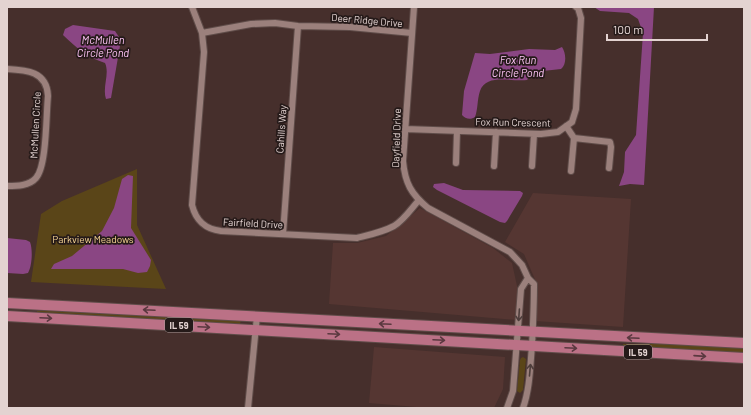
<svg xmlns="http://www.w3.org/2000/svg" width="751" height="415" viewBox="0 0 751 415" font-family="Barlow,sans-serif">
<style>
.built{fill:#553632}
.green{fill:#5a4518}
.water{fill:#8a4683}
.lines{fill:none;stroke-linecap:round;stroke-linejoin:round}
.minor-casing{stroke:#5f4c49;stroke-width:8}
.primary-casing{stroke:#5f4c49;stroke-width:12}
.minor{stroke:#9b807c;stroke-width:6}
.primary{stroke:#bb7186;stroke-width:10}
.oneway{stroke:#5a383f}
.oneway2{stroke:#4e3e3c}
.labels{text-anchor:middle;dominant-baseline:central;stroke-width:3.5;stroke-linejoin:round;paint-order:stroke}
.shield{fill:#251a19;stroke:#aa9c9a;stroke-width:1}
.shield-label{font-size:9px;font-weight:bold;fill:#e3d3d1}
.street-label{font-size:10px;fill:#e3d3d1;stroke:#251a19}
.park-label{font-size:10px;fill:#f8d694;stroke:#251a19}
.water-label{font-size:11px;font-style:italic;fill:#fdc3f5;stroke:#251a19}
</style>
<rect width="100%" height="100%" fill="#462f2c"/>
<path class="built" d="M533,193l98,6 -8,128 -88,-6 2,-37 -13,-30 -19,-12z
M420,208l73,40 19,15 5,23v34l-188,-16 4,-61h24l29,-7z
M374,347l131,10 -2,32 -9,19h-66l-59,-5z"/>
<path class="green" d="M137,169v56l29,64 -135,-7 10,-68 21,-13z
M37,311h40l164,9 -1,4 -203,-11z
M623,344h49l72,4v6l-121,-8z
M523,357l3,2 -3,31 -3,3 -3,-2 3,-31 1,-2z"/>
<path class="water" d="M594,7h60l-10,178 -14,-1 -11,2 5,-14 1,-20 11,-17 7,-102 -5,-14 -9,-6 -29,-2z
M73,25l42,6 6,9 -10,58 -5,1c-4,-12 4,-25 -1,-36 -19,-6 -28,-15 -42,-28l2,-6z
M562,47c4,6 5,17 -1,22l-27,3 -7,8c-15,2 -41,-7 -47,11 -3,9 -2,18 -5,26 -4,3 -10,2 -13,-2l2,-24 11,-38 15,1 39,-5 26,1z
M128,175l5,1 -2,52 20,32 -1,6 -3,6 -9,1 -15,-4h-72l3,-5 18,-8 30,-25 12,-23 8,-29z
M444,183l19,7 57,1 3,2 -1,3 -15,25 -2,2 -5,-1 -63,-32 -4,-3 1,-3z
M7,238l19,2 4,2c3,8 2,24 -2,31l-5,1 -16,-1z"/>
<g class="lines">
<defs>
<path id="minor" d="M192,7l10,26 2,19 -12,153c4,16 13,24 29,26l136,7c12,-3 26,-6 37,-12 10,-6 17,-17 25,-26
M414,7l-11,154c2,22 8,33 25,47l82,44 12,13 6,13 6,6c0,21 -1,42 -2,62 -2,21 -2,42 -9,62
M202,33l49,-9 24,-1 23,3 52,1 62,6
M7,69c19,1 40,2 41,27 -2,18 -1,70 -12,82 -7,8 -19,8 -29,8
M566,126l8,12 36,4 1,5 -2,21
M405,129l136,5 17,-2 14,-10 4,-13 5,-91 -3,-10 -2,-1
M456,163l1,-32
M494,166l2,-34
M532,166l2,-32
M571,171l3,-33
M283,234l15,-208
M248,408l9,-92
M507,408l6,-17 8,-102 7,-11"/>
<path id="primary" d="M7,303l737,40
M7,316l737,42"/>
</defs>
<use href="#minor" class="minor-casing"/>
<use href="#primary" class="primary-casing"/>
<use href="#minor" class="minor"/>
<use href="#primary" class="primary"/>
</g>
<defs><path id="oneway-shaft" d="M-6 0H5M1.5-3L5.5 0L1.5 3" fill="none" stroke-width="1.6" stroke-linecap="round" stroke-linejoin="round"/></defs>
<g class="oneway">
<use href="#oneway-shaft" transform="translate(149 310) rotate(-177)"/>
<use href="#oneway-shaft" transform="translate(46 318) rotate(3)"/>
<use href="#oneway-shaft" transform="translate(385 324) rotate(-177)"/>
<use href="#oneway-shaft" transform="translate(204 327) rotate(3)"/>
<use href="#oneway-shaft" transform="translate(334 334) rotate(3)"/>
<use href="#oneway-shaft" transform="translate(633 338) rotate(-177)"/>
<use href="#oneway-shaft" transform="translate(439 340) rotate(3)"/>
<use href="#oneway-shaft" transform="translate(571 348) rotate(3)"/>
<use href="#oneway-shaft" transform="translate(700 356) rotate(4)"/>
</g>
<g class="oneway2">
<use href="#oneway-shaft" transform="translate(519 315) rotate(94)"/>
<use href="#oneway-shaft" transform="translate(530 370) rotate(-85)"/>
</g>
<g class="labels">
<g class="shield">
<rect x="165" y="318" width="28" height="14" rx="3"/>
<rect x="624" y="345" width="28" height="14" rx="3"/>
</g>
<g class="shield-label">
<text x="179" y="325">IL 59</text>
<text x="638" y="352">IL 59</text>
</g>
<g class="street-label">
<text transform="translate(367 20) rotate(5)">Deer Ridge Drive</text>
<text transform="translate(513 122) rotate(1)">Fox Run Crescent</text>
<text transform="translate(35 125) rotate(-87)">McMullen Circle</text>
<text transform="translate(281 129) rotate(-86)">Cahills Way</text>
<text transform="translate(396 138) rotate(-88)">Dayfield Drive</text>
<text transform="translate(253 223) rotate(3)">Fairfield Drive</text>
</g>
<g class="park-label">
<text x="93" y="239">Parkview Meadows</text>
</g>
<g class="water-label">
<text x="103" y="39">McMullen<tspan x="103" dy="13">Circle Pond</tspan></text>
<text x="518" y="59">Fox Run<tspan x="518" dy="13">Circle Pond</tspan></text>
</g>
</g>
<rect width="751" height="415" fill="none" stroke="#e3d3d1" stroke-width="16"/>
<path d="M607 34v6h100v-6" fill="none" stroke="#e3d3d1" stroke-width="2"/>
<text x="613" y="34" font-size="12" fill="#e3d3d1" stroke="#251a19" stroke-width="3" paint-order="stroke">100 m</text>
</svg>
